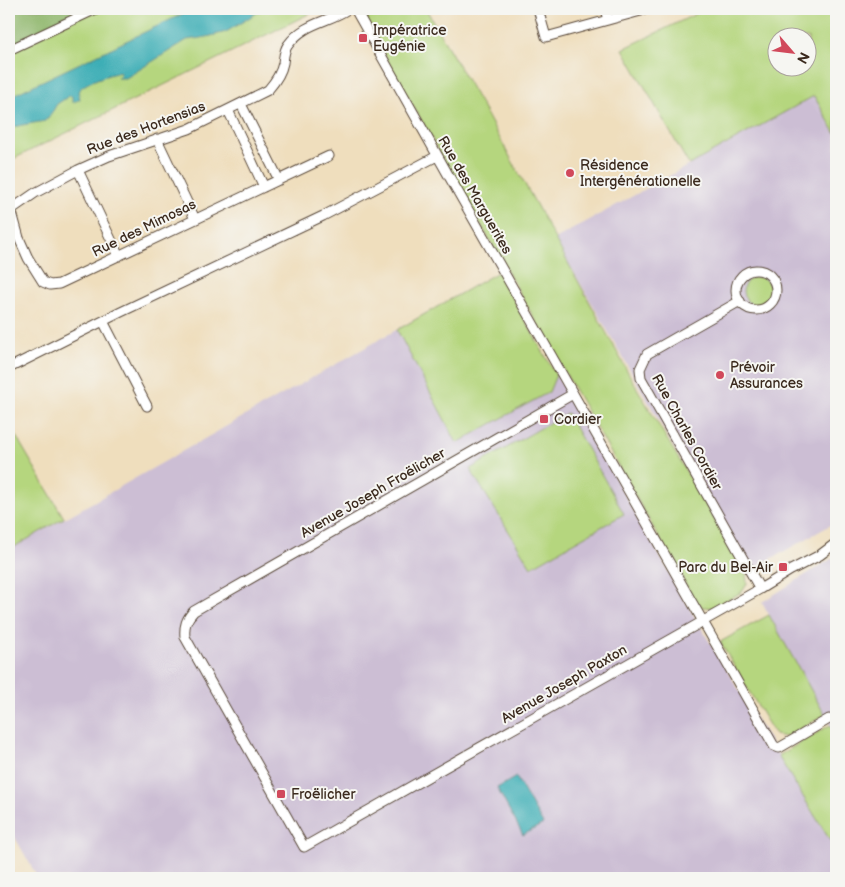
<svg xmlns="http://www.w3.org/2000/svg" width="845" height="887" viewBox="0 0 845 887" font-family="'Balsamiq Sans',sans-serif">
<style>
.industrial{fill:#ccbed4}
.green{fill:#b5d67e;stroke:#78804e;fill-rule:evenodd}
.forest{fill:#90b76d;stroke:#667046}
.water{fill:#3daeb6;stroke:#3c6c6a}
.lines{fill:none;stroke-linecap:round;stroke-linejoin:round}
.minor-casing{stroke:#564536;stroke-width:11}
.minor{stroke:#fff;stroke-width:9}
.poi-dot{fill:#d1495b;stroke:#f6f6f2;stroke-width:2}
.labels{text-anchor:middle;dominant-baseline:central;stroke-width:4;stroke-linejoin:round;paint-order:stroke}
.poi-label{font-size:14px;fill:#3b2a1e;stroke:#f6f6f2;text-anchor:start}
.street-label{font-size:14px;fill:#3b2a1e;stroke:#f6f6f2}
</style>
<rect width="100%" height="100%" fill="#f6f6f2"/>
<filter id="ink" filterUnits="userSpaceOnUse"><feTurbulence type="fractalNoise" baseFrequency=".02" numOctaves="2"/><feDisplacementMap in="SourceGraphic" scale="10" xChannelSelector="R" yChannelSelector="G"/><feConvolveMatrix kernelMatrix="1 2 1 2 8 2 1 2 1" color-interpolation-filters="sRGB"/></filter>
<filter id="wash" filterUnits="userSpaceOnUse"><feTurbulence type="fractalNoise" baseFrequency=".0096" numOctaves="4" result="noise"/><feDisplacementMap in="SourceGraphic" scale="20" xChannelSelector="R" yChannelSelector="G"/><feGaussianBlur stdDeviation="1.12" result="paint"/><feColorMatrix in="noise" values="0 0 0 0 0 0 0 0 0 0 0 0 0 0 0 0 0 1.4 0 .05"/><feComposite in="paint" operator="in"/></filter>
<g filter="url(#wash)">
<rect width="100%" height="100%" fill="#efdebd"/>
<path class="industrial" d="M814,96l22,38v388l-90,51 -191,-334z
M498,272l193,339 145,239v28h-798l-29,-51v-277z
M836,556v179l-74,-133z"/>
<path class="green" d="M95,9h224l-310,152v-114z
M358,9h68l61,106 147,268 112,190 1,11 -5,8 -29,16 -11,-1 -8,-8z
M706,9h130v125l-22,-38 -125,69 -66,-116zM778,38h30v30h-30z
M498,272l58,103 -7,17 -92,51 -60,-113z
M743 291a14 14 0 1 1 28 0a14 14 0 1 1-28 0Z
M567,413l57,101 -93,53 -61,-98z
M9,424l55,94 -55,32z
M769,615l56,100 -40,22 -10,-2 -55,-93z
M830,725l6,10v115l-58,-94z"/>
<path class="forest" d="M18,9h77l-86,38v-37z"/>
<path class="water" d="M193,9h70l-37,23 -19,5 -20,3 -61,38h-9l3,-3v-3c-12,3 -34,9 -42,19l2,8 -6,3h-2v-6h-3l-12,8 -6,10 -6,7 -23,4 -13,3v-31z
M516,777l27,47 -20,11 -26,-47z"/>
</g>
<g filter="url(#ink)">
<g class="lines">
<defs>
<path id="minor" d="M355,9l95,169 324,568 5,2 50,-29
M538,9l8,28 102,-28
M605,9l3,11
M9,50l87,-41
M241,104l38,76
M228,110l36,77
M157,139l38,80
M78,170l41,86
M11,209l8,29 9,20 15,24 7,3 9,-1 270,-128
M9,211l26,-18 43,-23 31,-14 80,-27 79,-39c7,-8 13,-16 15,-27 1,-7 1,-13 5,-18 17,-23 39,-22 60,-36
M736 290a20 20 0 1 1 40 0a20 20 0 1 1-40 0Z
M740,301l-93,53 -7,15 1,9 119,211
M103,321l44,85
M9,368l112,-56 202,-96 114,-60
M573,394l-379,217c-8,8 -10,15 -9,26l119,210 456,-258 31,-19 29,-15 16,-12"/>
</defs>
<use href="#minor" class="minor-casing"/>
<use href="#minor" class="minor"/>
</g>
</g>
<g class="poi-dot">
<rect x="358" y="33" width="10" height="10" rx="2.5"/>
<circle cx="570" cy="173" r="5"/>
<circle cx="720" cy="375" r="5"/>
<rect x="539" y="414" width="10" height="10" rx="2.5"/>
<rect x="778" y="562" width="10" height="10" rx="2.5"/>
<rect x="276" y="789" width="10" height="10" rx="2.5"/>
</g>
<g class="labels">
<g class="poi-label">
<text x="373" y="30">Impératrice<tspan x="373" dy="16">Eugénie</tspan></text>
<text x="580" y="165">Résidence<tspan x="580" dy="16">Intergénérationelle</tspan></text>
<text x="730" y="367">Prévoir<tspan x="730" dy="16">Assurances</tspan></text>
<text x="554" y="419">Cordier</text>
<text x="773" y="567" text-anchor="end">Parc du Bel-Air</text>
<text x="291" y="794">Froëlicher</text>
</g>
<g class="street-label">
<text transform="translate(146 128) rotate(-21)">Rue des Hortensias</text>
<text transform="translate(475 195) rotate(60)">Rue des Marguerites</text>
<text transform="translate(144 228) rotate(-26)">Rue des Mimosas</text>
<text transform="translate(687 432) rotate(61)">Rue Charles Cordier</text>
<text transform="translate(373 493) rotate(-30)">Avenue Joseph Froëlicher</text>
<text transform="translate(564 684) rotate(-30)">Avenue Joseph Paxton</text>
</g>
</g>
<rect width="845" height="887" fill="none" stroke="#f6f6f2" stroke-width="30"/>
<g transform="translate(792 52) rotate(118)"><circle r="24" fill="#f6f6f2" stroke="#aba49d"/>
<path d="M0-4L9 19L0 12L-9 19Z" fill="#d1495b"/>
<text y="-8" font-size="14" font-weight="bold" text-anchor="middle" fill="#3b2a1e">N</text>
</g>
</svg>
